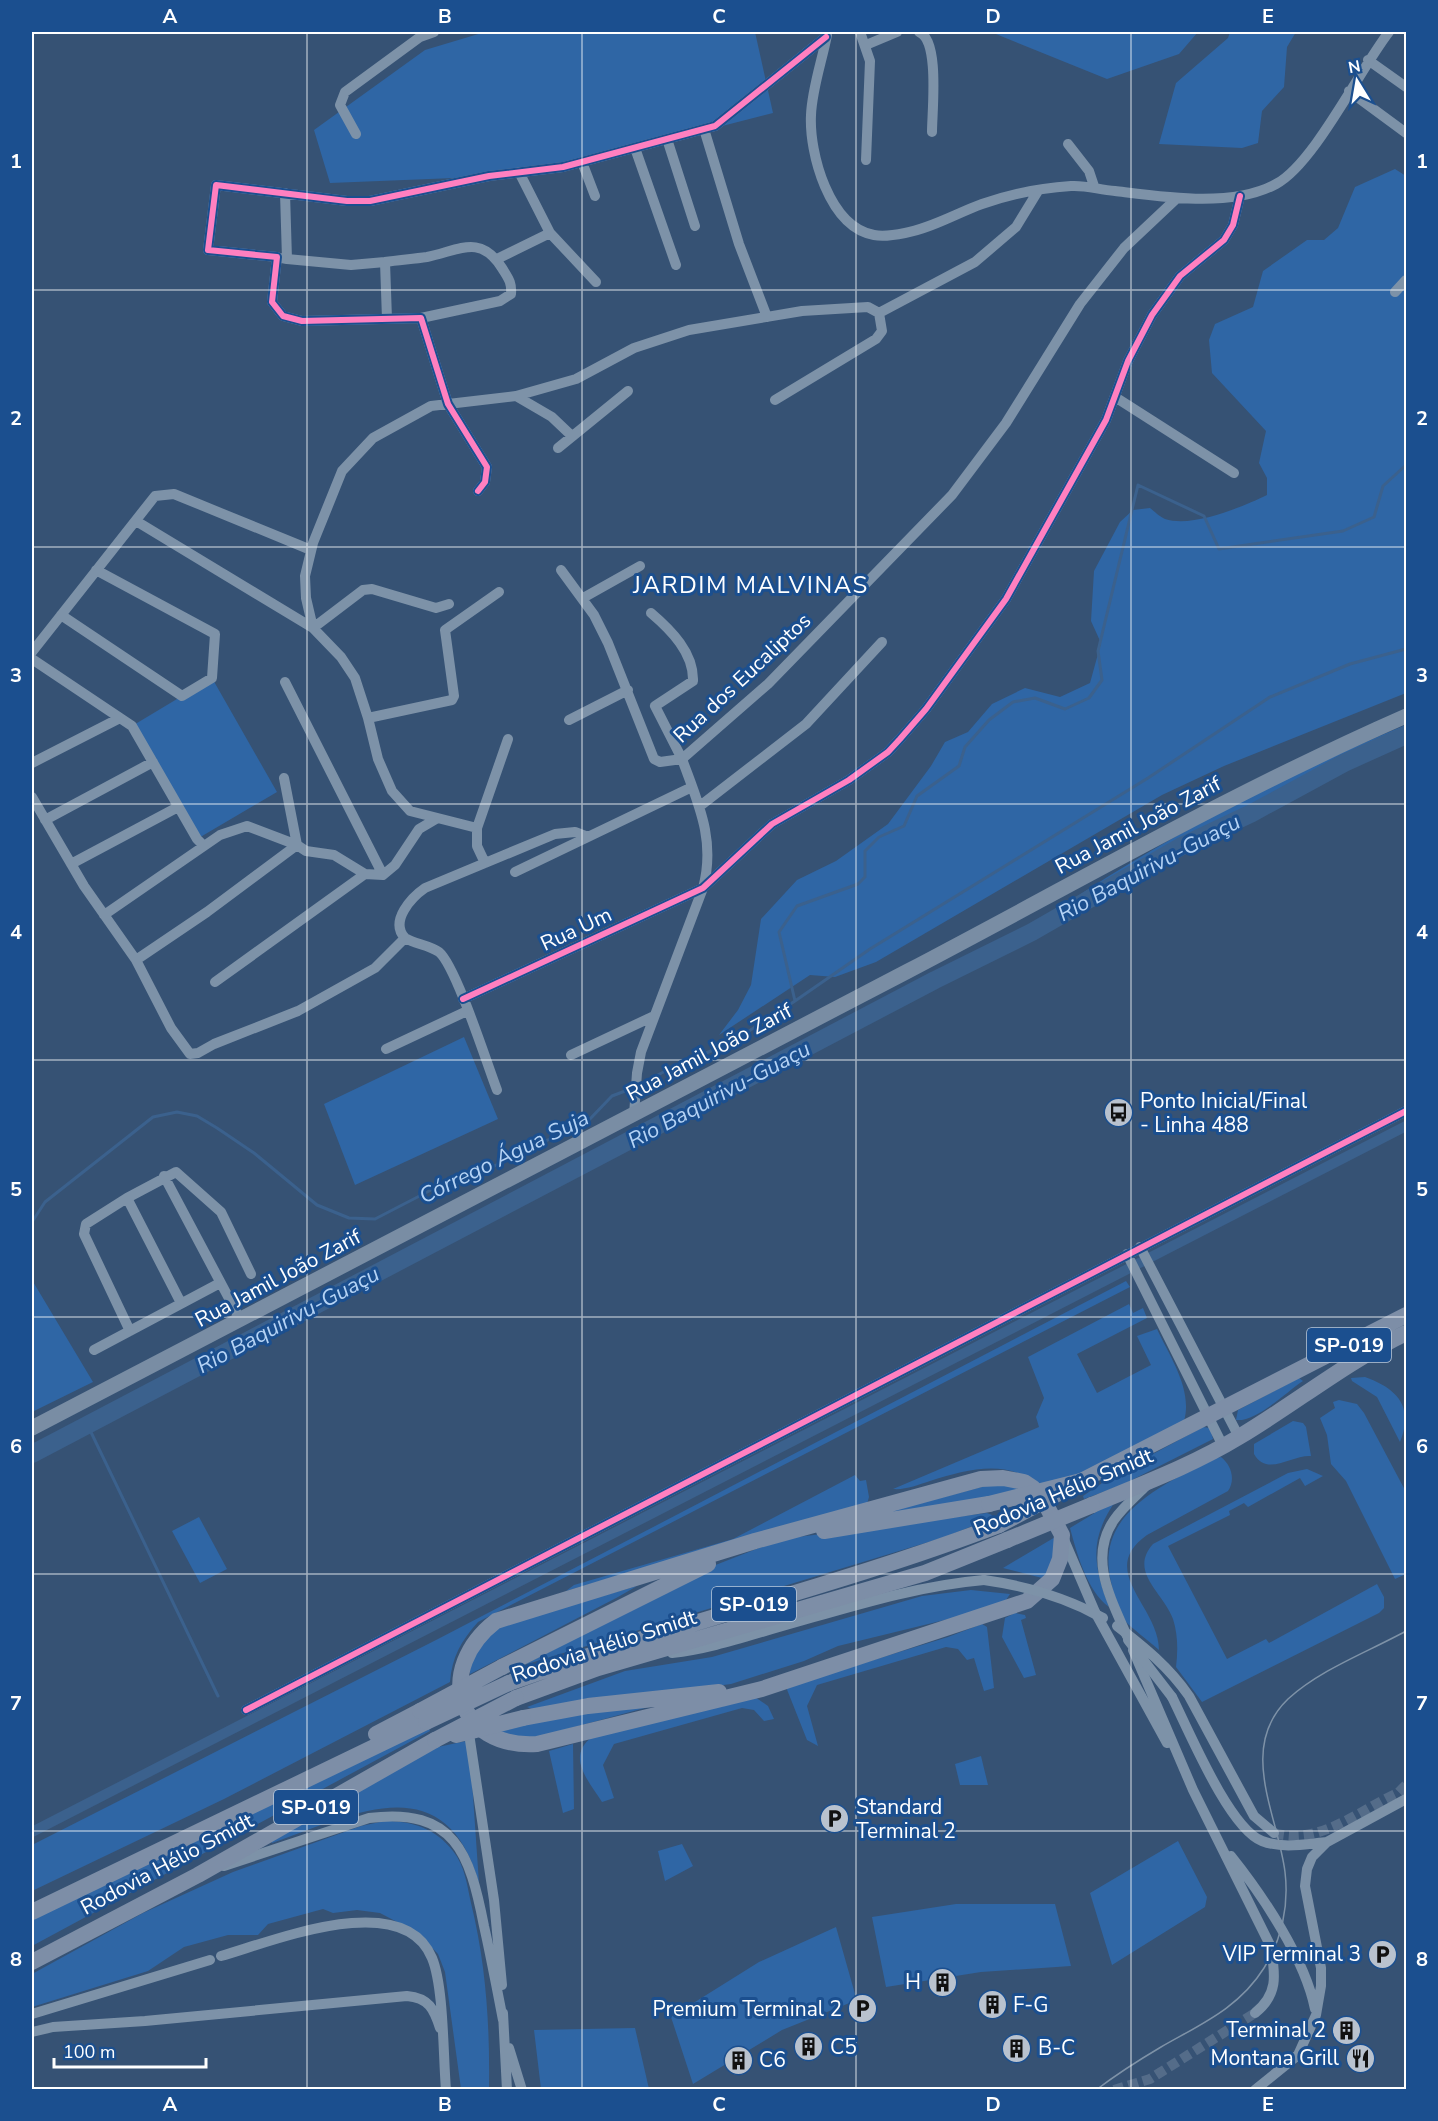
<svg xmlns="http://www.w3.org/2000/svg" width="1438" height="2121" viewBox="0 0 1438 2121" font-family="'Nunito Sans',sans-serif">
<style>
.green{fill:#2f66a5}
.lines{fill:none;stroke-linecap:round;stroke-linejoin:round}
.stream{stroke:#3b618d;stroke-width:3}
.canal{stroke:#3b618d;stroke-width:10}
.river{stroke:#3b618d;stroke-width:18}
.minor-tunnel{stroke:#546c89;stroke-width:10;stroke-dasharray:10 5;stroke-linecap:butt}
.minor{stroke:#7d92a8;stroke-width:10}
.secondary{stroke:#798da4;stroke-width:15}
.primary{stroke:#7d8ea7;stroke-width:16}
.tram{stroke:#7e92a7;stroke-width:1.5}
.minor-bridge{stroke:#7d92a8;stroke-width:10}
.primary-bridge{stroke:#7d8ea7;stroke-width:16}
.cycleway-casing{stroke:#1b4f8f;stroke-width:10}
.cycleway{stroke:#ff80c0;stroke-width:6}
.grid{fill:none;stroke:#fff;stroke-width:1.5;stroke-opacity:0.55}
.labels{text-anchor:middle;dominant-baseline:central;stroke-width:6;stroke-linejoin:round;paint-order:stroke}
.shield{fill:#1b4f8f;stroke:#bbcadd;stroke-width:1.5}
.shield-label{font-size:20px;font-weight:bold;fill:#fff}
.street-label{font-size:21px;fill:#fff;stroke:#1b4f8f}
.poi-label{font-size:21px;fill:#fff;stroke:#1b4f8f;text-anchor:start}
.water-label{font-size:22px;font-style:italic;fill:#b5d3f5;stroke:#1b4f8f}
.quarter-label{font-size:24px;letter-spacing:1.5px;fill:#fff;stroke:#1b4f8f}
.neatline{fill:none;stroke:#fff;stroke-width:2}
.grid-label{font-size:20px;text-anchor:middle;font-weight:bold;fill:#fff}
</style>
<rect width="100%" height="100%" fill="#365274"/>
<path class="green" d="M485,32h270l18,81 -210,54 -84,10 -149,6 -16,-53 111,-80z
M991,32h207l-19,22 -72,25z
M1230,32h66l-9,15 -3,40 -22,24 -4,32 -16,5 -83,-4 17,-61 52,-45z
M1395,169l11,7v517l-182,73 -62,29 -286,167 -41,15 -25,-2 -91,60 19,-25 13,-25 10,-66 36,-39 39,-19 52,-37 43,-58 14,-24 23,-10 24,-28 33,-16 35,9 30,-14 11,-40 -10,-22 3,-50 26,-49 13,-12 17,-2c4,3 10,9 15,11 28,9 77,-12 102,-24v-17l-8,-15 7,-32 -54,-58 -3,-33 6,-16 38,-17 10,-36 44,-31h17l14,-12 17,-41z
M212,678l65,114 -80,47 -65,-113z
M1406,725v8l-61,26 -105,54 -15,4 -44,23 -12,10 -24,11 -42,29 -38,20 -5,-2c106,-72 228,-134 346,-183z
M464,1037l34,82 -143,66 -31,-81z
M32,1280l61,102 -61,30z
M1126,1281l4,6 -652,335c-17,19 -26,35 -28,60l-226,117 -192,92v-46l406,-206z
M1129,1304l4,9 10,-5 4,10 -70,36 20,39 54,-28 -14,-29 20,-7c13,28 36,61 27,92l-106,55 -36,11c-34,-29 -73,-18 -112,-6 -13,4 -24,9 -37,8l146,-62 -3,-10 8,-19 -16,-41z
M1365,1377c33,12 49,30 35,65l-23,-45 -25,-16 -1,-3z
M1299,1378l4,3c-17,11 -46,41 -67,39l2,-10z
M1339,1400l18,4 7,9 42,79v82l-11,5 -49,-98 -15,-17 -4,-29 -7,-17 15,-10 -2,-6z
M1293,1421l10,2 3,4 5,29c-20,-1 -44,21 -57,-2v-10z
M1203,1427l7,1 3,11 -91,46 -38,14 -1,-3 31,-21z
M1221,1457c10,8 15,22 7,34l-81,44c-51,36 12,71 12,115 -12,-11 -27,-21 -38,-33 -6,-7 -7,-22 -9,-31 -20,-72 48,-98 99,-127z
M1307,1469l16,7 -18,10 -5,-8 -52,29 -4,-4 -15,8 1,4 -62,31 59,113 39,-20 3,4 108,-59 7,13v11l-5,5 -177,89 -26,-35c2,-16 2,-32 -3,-48 -9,-26 -45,-47 -20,-75l135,-71z
M855,1475l5,6 6,-1 3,17 -2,7 -301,87 8,-6 159,-46z
M997,1483l29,8 -182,32z
M1116,1500c-27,40 -23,63 -7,107 -22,-16 -32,-53 -39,-79z
M987,1513l5,2 -2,4 -45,18 -421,128 189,-99 69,-27z
M199,1517l28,52 -27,14 -28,-52z
M1057,1536l2,13 -13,30 -43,-11z
M637,1586l-19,11 -148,77v-20l23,-27z
M971,1590l39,4 -8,12 -164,40 -34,15 -73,23 -197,26 -7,-3 98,-36 87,-14 210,-61z
M1015,1613l10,2 1,3 -5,2 15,55 -12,3 -22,-41 3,-19z
M982,1624l5,3 7,61 -10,3 -10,-33 -7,2 -9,-11 -12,-2 -129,38 -10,21 11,40 -11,-6 -21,-53 162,-50z
M755,1697l13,9 6,13 -10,2 -10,-11 -12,-2 -128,36 -11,21 11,33 -12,4c-14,-22 -36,-45 -10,-65z
M674,1700l-136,37h-22l-18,-6 26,-9z
M428,1727l2,4 -398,215v-26z
M466,1741l5,26 8,116c-34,-119 -125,-69 -207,-40l-3,-5 169,-91z
M573,1744l1,65 -11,4 -14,-62z
M981,1756l7,29h-28l-5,-21z
M385,1821c28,0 51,8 68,30 12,15 14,34 18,52 15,61 19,123 18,186h-28l-16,-117 -7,-18 -20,-21 -38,-20 -23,-3 -24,3 -10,-4 -55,15 -10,11h-30l-44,12 -36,24 -116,36v-33l111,-61 90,-41 128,-46z
M1178,1841l29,56 -2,10 -93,58 -22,-72z
M682,1844l11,22 -28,15 -7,-30z
M956,1904h99l16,62 -90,6 -95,15 -14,-70z
M836,1927l19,67 -3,8 -70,28 -89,54 -22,-67 88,-55z
M635,2028l14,61h-108l-7,-59z"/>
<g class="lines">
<path class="stream" d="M795,1001l75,-52 278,-171 122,-81 80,-33 56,-15
M639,1085l32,-17 61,-26 63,-41 -16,-69 18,-26 61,-22 7,-7v-26l14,-14 25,-11 13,-30 42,-30 6,-19 24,-27 24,-18 22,-4 30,11 24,-11 13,-18 -4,-29 40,-166 66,31 15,33 124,-18 31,-14 9,-31 23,-21
M32,1222l13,-20 108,-85 24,-5 20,4 20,12 37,25 63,52 32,13 26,1 58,-30 24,-5 132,-64 23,-24 21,-8
M88,1426l130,270"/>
<path class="canal" d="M32,1832l1374,-706"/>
<path class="river" d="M32,1454l903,-474 97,-48 148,-85 72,-34 92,-50 62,-28"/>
<path class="minor-tunnel" d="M1274,1833c45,13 84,-22 124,-40l8,-8
M1114,2090l36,-11 105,-66"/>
<path class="minor" d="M860,32l10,29 -4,99
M919,32c21,8 13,79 13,100
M827,35c-5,26 -15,54 -16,80 -2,38 18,112 63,120 10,2 21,0 31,-2 27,-5 52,-20 77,-29 28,-10 59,-16 89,-18 16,-1 28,4 44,5 48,6 117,17 161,-7 38,-20 84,-115 113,-152
M866,45l31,-13
M1368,60l38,27
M1349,91l57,42
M704,129l35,115 28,73
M356,134l-16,-29 5,-13 75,-55 14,-5
M667,139l28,87
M1068,144l21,27 5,15
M635,148l41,117
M582,162l13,34
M519,172l31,61 46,49
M282,258l5,1 -2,-66
M287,259l64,6 34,-3 2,57
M497,259l53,-26
M385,262c14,-2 28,-3 42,-5 31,-6 53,-24 75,11 6,10 10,14 9,26l-11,7 -79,17
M1395,292l11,-12
M879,313l96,-51 41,-35 22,-36
M516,396l36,21 20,19
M1115,397l119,76
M558,448l70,-57
M478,491l7,-9 2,-15 -39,-63 -27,-86 -119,3 -19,-5 -11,-14 5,-45 -69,-7 8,-65 131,16h23l119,-25 74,-9 152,-41 111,-89
M136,521l177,107 50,-38 9,-1 64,19 13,-4
M561,570l33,45 14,28 46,116 6,3 22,-3 -27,-53 38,-25c1,-28 -22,-51 -42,-68
M583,598l57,-32
M61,615l121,81 30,-18 3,-44 -119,-64
M32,652l123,-156 19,-2 137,56
M32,659l100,67 65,113 7,7
M285,682l98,193
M368,718l84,-18 2,-4 -9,-66 54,-38
M569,720l59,-30
M32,763l88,-45
M284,778l13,67 9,6 28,4 31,19 18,1 12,-10 24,-36 17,-10
M32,797l52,89 52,74 35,68 19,26 8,-1 16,-9 84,-33 77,-43 30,-30
M700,806l106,-82 76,-82
M45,820l108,-58
M477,828l-67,-17 -18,-20 -14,-32 -10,-41 -13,-40 -14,-21 -28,-29 -7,-30 -1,-22 8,-33 29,-72 31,-33 58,-32 85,-10 60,-17 58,-31 55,-18 113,-19 66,-4 11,6 3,18 -6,8 -101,61
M485,863l-8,-17v-18l31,-89
M71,864l107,-57
M515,872l177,-85
M104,915l116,-80 27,-9 50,19 -90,67 -71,48
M215,982l150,-108
M463,999l240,-111 69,-64 77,-44 39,-28 12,-13 26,-30 80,-110 100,-179 22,-59 24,-46 28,-39 44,-36 9,-15 7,-29
M386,1049l81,-38
M571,1055l83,-39
M497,1090c-10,-26 -41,-124 -58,-138 -10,-7 -24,-8 -34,-14 -16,-17 7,-41 20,-50l130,-54 20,-2 13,5
M634,1115l3,-42 4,-21 62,-164c13,-48 -5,-85 -21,-129l86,-75 184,-189 54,-72 74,-119 44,-56 52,-49
M164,1176l77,145
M127,1198l-41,26 -2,10 46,97
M1140,1247l99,190
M1127,1254l96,192
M181,1303l-54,-105 49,-26 45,40 30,62
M94,1350l126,-67
M1062,1535l33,77 72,131
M1127,1636c-16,-37 -39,-78 -13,-116 9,-13 21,-23 32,-34
M1133,1650l60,140 78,157c4,27 8,47 -16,66
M672,1653c37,-4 72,-16 107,-26 68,-19 135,-41 205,-47
M1172,1697c17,34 57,131 90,144 20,8 44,3 65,1
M246,1710l1160,-599
M468,1727l26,173 8,85
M1231,1856c32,40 74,103 84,153
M224,1866l145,-48c86,-11 101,36 115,108 7,31 13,63 19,94
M221,1956c50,-14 182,-69 211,2 12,29 11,97 14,132
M503,2013l4,77
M32,2014l178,-54
M32,2032l21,-5 92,-6 262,-25c22,2 27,13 33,32
M509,2048l13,42
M1255,2090l43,-35 18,-40 5,-29v-18l-16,-82 2,-17 5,-12 15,-15 79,-43"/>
<path class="secondary" d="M32,1428c293,-150 584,-304 876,-457 166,-87 327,-180 498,-255"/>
<path class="primary" d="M1003,1478l21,4 9,6 12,15 17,32 -2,24 -8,20 -25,22 -265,88 -225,55c-81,5 -103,-75 -41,-123l259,-80 226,-62z
M1081,1481l325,-166
M1092,1505c50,-21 101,-40 147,-68 57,-34 107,-75 167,-104
M824,1531l165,-27
M502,1667l206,-103
M509,1683c162,-58 330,-97 490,-158
M516,1698l82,-30 327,-95 82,-33
M523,1718l65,-12 131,-14
M376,1734l44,-23
M32,1912l394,-190
M32,1962l166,-87 237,-135"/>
<path class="tram" d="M1096,2090c21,-16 43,-30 65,-43 40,-23 78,-39 103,-79 18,-29 25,-63 21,-96 -7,-57 -48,-124 3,-173 33,-30 80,-47 118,-68"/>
<path class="minor-bridge" d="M984,1580c43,6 81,17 119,38
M1117,1626c27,21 52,41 72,70l65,120 20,17
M1128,1640l44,57"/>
<path class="primary-bridge" d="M989,1504l92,-23
M999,1525l60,-32
M1007,1540l85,-35
M420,1711l82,-44
M426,1722l83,-39
M456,1735l67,-17
M435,1740l81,-42"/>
<defs>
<path id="cycleway" d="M478,491l7,-9 2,-15 -39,-63 -27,-86 -119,3 -19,-5 -11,-14 5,-45 -69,-7 8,-65 131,16h23l119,-25 74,-9 152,-41 111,-89
M463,999l240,-111 69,-64 77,-44 39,-28 12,-13 26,-30 80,-110 100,-179 22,-59 24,-46 28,-39 44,-36 9,-15 7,-29
M246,1710l1160,-599"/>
</defs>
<use href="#cycleway" class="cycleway-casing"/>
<use href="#cycleway" class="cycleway"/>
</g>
<path class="grid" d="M307,32v2058M582,32v2058M856,32v2058M1131,32v2058M32,290h1374M32,547h1374M32,804h1374M32,1060h1374M32,1317h1374M32,1574h1374M32,1831h1374"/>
<defs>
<symbol id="bus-disc" viewBox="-11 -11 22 22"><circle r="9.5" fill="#b9c2ce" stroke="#1b4f8f"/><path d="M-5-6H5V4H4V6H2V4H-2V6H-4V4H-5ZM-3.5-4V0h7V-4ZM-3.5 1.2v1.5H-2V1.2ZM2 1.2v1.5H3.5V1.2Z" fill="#111"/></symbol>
<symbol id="parking-disc" viewBox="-11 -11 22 22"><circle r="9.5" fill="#b9c2ce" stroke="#1b4f8f"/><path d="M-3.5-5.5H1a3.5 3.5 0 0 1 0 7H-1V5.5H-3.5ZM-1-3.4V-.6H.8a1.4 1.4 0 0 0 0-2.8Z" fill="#111"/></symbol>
<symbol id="building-disc" viewBox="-11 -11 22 22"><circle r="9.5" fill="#b9c2ce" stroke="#1b4f8f"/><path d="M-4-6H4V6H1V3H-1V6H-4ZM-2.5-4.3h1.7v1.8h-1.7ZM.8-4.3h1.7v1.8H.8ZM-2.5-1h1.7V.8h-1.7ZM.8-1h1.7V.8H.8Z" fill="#111"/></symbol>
<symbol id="restaurant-disc" viewBox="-11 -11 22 22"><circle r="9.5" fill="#b9c2ce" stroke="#1b4f8f"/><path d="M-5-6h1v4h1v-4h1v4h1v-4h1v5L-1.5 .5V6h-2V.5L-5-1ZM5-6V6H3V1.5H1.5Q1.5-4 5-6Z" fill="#111"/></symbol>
</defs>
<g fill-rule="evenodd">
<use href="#bus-disc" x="1102" y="1096" width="33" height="33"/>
<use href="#parking-disc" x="818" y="1802" width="33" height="33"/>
<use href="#parking-disc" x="1366" y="1938" width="33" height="33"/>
<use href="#building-disc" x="926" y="1966" width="33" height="33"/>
<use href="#building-disc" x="976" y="1988" width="33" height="33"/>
<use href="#parking-disc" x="846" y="1992" width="33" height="33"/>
<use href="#building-disc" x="1330" y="2014" width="33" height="33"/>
<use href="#building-disc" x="792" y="2030" width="33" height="33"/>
<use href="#building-disc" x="1000" y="2032" width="33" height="33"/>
<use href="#restaurant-disc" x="1344" y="2042" width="33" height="33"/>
<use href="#building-disc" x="722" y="2044" width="33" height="33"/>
</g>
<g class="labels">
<g class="shield">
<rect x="1307" y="1328" width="84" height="34" rx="4.5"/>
<rect x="712" y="1587" width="84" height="34" rx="4.5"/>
<rect x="274" y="1790" width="84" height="34" rx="4.5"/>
</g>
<g class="shield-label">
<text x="1349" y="1345">SP-019</text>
<text x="754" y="1604">SP-019</text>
<text x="316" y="1807">SP-019</text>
</g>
<g class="street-label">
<text transform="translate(742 678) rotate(-43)">Rua dos Eucaliptos</text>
<text transform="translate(1138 825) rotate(-28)">Rua Jamil João Zarif</text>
<text transform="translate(576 929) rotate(-25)">Rua Um</text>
<text transform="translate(709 1052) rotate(-28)">Rua Jamil João Zarif</text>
<text transform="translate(278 1278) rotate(-28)">Rua Jamil João Zarif</text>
<text transform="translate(1063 1492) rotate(-23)">Rodovia Hélio Smidt</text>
<text transform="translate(604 1646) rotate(-18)">Rodovia Hélio Smidt</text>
<text transform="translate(167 1864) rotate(-28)">Rodovia Hélio Smidt</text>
</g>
<g class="poi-label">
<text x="1140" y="1101">Ponto Inicial/Final<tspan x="1140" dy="24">- Linha 488</tspan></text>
<text x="856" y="1807">Standard<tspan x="856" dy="24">Terminal 2</tspan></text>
<text x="1361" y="1954" text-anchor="end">VIP Terminal 3</text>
<text x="921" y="1982" text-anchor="end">H</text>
<text x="1013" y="2005">F-G</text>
<text x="842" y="2009" text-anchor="end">Premium Terminal 2</text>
<text x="1326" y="2030" text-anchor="end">Terminal 2</text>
<text x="830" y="2047">C5</text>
<text x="1038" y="2048">B-C</text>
<text x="1339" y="2058" text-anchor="end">Montana Grill</text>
<text x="759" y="2060">C6</text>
</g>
<g class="water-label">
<text transform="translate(1149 868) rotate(-28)">Rio Baquirivu-Guaçu</text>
<text transform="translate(719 1095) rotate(-28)">Rio Baquirivu-Guaçu</text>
<text transform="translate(504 1157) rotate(-26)">Córrego Água Suja</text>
<text transform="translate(288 1320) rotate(-28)">Rio Baquirivu-Guaçu</text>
</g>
<g class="quarter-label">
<text x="751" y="585">JARDIM MALVINAS</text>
</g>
</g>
<rect width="1438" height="2121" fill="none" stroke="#1b4f8f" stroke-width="66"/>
<g transform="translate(1357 81) rotate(349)" stroke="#1b4f8f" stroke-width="4.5" paint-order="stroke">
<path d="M0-4.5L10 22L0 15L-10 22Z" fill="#ffffff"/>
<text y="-9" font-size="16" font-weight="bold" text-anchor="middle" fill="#ffffff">N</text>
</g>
<path d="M54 2058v9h152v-9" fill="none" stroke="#ffffff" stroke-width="3"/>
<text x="63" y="2058" font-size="18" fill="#ffffff" stroke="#1b4f8f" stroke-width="4.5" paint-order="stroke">100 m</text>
<rect x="33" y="33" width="1372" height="2055" class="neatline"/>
<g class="grid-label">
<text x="170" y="23">A</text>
<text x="445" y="23">B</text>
<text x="719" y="23">C</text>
<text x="993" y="23">D</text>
<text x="1268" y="23">E</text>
<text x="16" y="168">1</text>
<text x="1422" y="168">1</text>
<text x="16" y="425">2</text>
<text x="1422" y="425">2</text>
<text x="16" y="682">3</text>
<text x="1422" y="682">3</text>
<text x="16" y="939">4</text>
<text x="1422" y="939">4</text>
<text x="16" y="1196">5</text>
<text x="1422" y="1196">5</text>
<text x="16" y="1453">6</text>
<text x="1422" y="1453">6</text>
<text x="16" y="1710">7</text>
<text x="1422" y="1710">7</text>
<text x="16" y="1966">8</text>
<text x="1422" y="1966">8</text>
<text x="170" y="2111">A</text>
<text x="445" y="2111">B</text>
<text x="719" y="2111">C</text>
<text x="993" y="2111">D</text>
<text x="1268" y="2111">E</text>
</g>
</svg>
